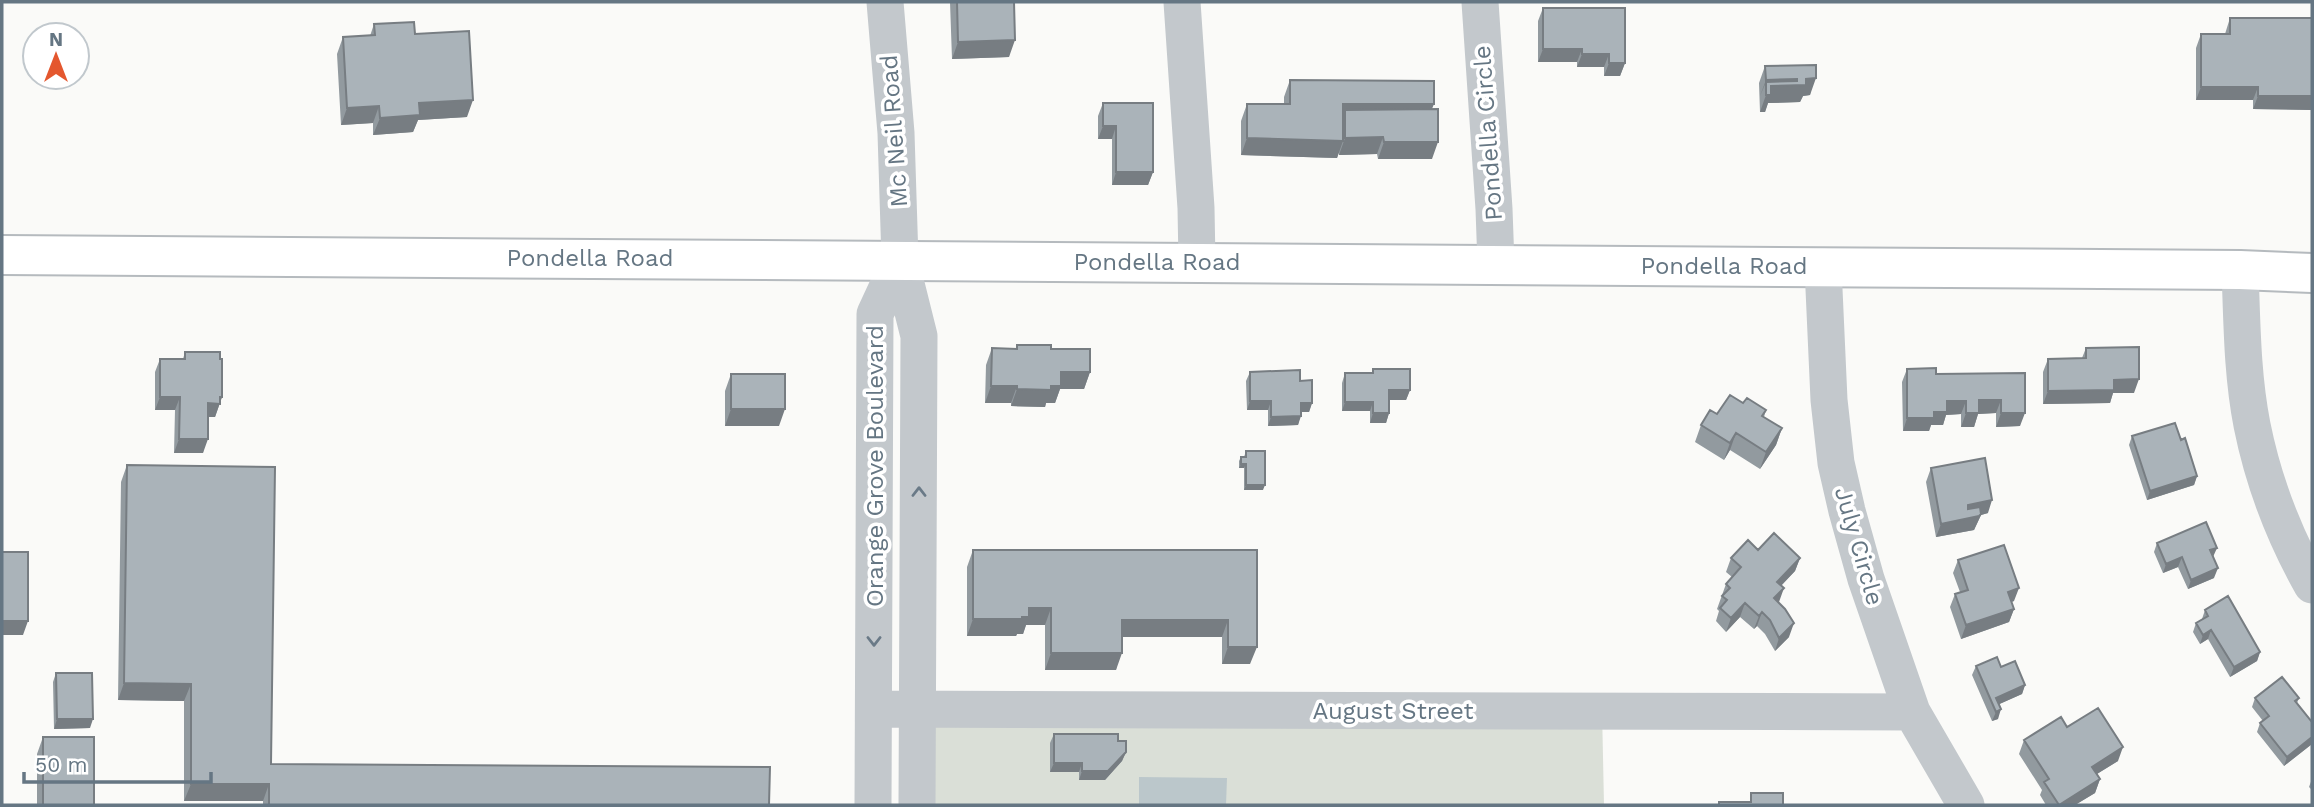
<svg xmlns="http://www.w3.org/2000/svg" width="2314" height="807" viewBox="0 0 2314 807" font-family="'Work Sans',sans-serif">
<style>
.green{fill:#dadfd7}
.water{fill:#bbc7cb}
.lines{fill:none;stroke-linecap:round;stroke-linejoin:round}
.major-casing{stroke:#b5babe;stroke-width:42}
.minor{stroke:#c3c8cc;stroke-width:37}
.major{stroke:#fff;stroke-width:38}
.wall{fill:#929a9f}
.shaded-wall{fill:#777d82}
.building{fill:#aab3b9;stroke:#777d82;stroke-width:2}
.oneway{stroke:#6a7a87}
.labels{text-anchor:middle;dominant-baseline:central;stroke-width:7;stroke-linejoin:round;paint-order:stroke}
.street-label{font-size:24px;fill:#657683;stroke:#fff}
</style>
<rect width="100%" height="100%" fill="#fafaf8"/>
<path class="green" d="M1602,708l2,97h-673v-89z"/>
<path class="water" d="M1139,777l88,1 -1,27h-87z"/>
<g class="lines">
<defs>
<path id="major" d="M2,255l2238,15 72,3"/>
</defs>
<use href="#major" class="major-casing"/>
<path class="minor" d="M885,2l11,131 4,127 19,76 -2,469
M1182,2l14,206 1,54
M1480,2l14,207 2,55
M1823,267l6,133 7,63 11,48 19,68 46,133 54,93
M2240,270c2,52 2,104 12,155 11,55 33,112 60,160
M874,709l1038,3
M873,805l2,-491 25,-54"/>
<use href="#major" class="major"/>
</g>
<path class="wall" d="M950,2h64l-5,55 -57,2z
M1543,8l82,55 -5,13h-16v-9h-27v-5h-39v-41z
M2230,18h82v92l-59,-1v-9h-57v-52l5,-14h24z
M374,24l41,10 52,83 -49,3 -5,12 -40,3v-12l-32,2 -4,-71 6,-17 27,-1z
M1816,65l-6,30 -7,1 -3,6 -32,1 -3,9h-5l-1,-29 6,-17z
M1290,80l142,30v49h-54l-1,-5 -38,1v-3l-2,6 -96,-3v-34l6,-17h37v-7z
M1103,103l50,69 -5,13h-36v-46h-14v-23z
M1017,345l34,4 39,23 -6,17h-24l-5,14h-9l-1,4 -34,-1v-3h-26l1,-38 6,-17 24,1z
M2086,348l48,45h-21l-3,10 -67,1v-32l5,-13 34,-1z
M185,352l37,45 -7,20h-7l-5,36h-29l1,-43h-20v-38l5,-13h23z
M1373,369l37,21 -4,10h-17v13l-3,10h-16v-12h-28v-28l3,-10h27z
M1907,369l29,5 89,-1 -5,53 -24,1v-14l-18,1 -4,13h-13v-13l-15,1 -3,10h-12l-2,6h-26l-1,-49z
M1250,372l50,9 12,22 -3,9h-8l-3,13 -30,1v-16h-21l-1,-29z
M731,374l48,52h-54v-35z
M1743,403l23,7 -2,7 18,11 -6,17 -16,24 -30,-19 -6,10 -29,-18 6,-17 16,-11z
M2132,436l49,4 16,36 -3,9 -47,15 -18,-55z
M1246,451l17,39h-19v-22h-5v-7l2,-4h3z
M127,465l144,299 498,41h-506v-4h-79v-100l-66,-1 3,-218z
M1931,468l57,45 -7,2 -7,15 -38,7 -10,-55z
M2157,543l56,14 1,21 -26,11 -10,-22 -15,6 -9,-21z
M973,550h284l-7,114h-28v-27h-100l-6,33h-71v-45h-19l-3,9h-6l-1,2h-49v-69z
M1758,550l42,8 -5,13 -14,15 -3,16 11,35 -14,14 -10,-17 -8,-8 -3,3 -14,-12 -14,15 -10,-11 3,-10 -2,-2 9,-25 6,-7 -6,-5 5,-14z
M1958,560l56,41 -3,1 3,7 -5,13 -48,17 -11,-32 5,-13 5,-2 -7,-19z
M2205,610l55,42 -3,9 -27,16 -22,-38 -8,5 -7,-12 3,-9 6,-4z
M1976,666l25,1 24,18 -3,9 -23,10 -1,15 -6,2 -20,-46z
M56,673l34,55 -36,1 -1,-47z
M2255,698h44l-2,5 15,19v22l-28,22 -27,-34 3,-9 3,-2 -11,-14z
M2067,727l51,34 -21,13 3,5 -5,14 -20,12h-29l-6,-10 2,-5 -23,-36 5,-14z
M1054,734l64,7 8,11 -4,9 -17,19h-26v-8h-29v-29z
M43,737l51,68h-57v-51z
M2312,779v11l-3,-3z"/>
<path class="shaded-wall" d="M1015,40l-6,17 -57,2 6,-17z
M1543,49h39l-5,13h-39z
M1582,54h27l-5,13h-27z
M1609,63h16l-5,13h-16z
M1816,78l-6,17 -7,1 -3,6 -32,1 -3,9h-5l6,-17v-13l-6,14 6,-16 31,-1 -3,7 12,-7z
M2201,87h57l-5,13h-57z
M2258,96h54v14l-59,-1z
M473,100l-6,17 -49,3 -5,12 -40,3 7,-17 39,-15z
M1343,104h91l-7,17 -82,-11 -4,11z
M379,106l-6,17 -32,2 6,-17z
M1103,126h13l-4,13h-14z
M1383,137l-6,17 -38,1 6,-17z
M1247,138l96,3 -6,17 -96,-3z
M1384,142h54l-6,17h-54z
M1116,172h37l-5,13h-36z
M1061,372h29l-6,17h-24l-5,14h-9l-1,4 -34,-1 6,-17 34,-3z
M2139,379l-5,14h-21l-3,10 -67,1 5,-13 66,-11z
M991,386h26l-6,17h-26z
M1389,390h21l-4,10h-20z
M160,397h20l-5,13h-20z
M220,397h2l-7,20h-12l5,-14z
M1979,400h22l-5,13 -18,1 -4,13h-13l5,-14z
M1250,401h21l-3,9h-21z
M1947,401h19l-5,13 -15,1 -3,10h-12l-2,6h-26l4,-13z
M1345,402h28l-3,9h-28z
M1301,403h11l-3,9h-12z
M731,409h54l-6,17h-54z
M1373,413h16l-3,10h-16z
M2001,413h24l-5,13 -24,1z
M1301,416l-3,9 -30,1 3,-9z
M1782,428l-6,17 -16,24 6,-17z
M1736,433l-6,17 -6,10 6,-17z
M179,439h29l-5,14h-29z
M1241,464h5l-2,4h-5z
M2197,476l-3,9 -47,15 3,-9z
M1246,485h19l-2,5h-19z
M1992,500l-4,13 -7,2 -7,15 -38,7 5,-13 22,-6 5,-13z
M2217,548l-4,9 -3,-7z
M2182,557l-4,10 -15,6 3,-9z
M1800,558l-5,13 -23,24 5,-13z
M2218,568l-4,10 -26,11 3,-9z
M1784,588l-5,14 -10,10 5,-14z
M2019,588l-5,13 -11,4 5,-13z
M1745,603l-5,14 -14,15 5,-14z
M1029,608h22l-6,17h-19l-3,9h-6l-1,2h-49l6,-17z
M2014,609l-5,13 -48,17 5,-14z
M1762,612l-5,14 -3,3 5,-13z
M1122,620h106l-6,17h-106z
M2,621h26l-5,14h-21z
M1794,623l-5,14 -14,14 4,-13z
M2211,630l-3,9 -8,5 3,-9z
M1228,647h29l-7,17h-28z
M2260,652l-3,9 -27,16 4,-10z
M1051,653h71l-6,17h-71z
M124,683l67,1 -7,17 -66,-1z
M2025,685l-3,9 -29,13 3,-9z
M2001,709l-3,10 -6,2 4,-9z
M57,719h36l-3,9 -36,1z
M2312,737v7l-28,22 3,-9z
M2123,747l-5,14 -31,19 5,-13z
M1126,752l-4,9 -17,19h-26l3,-9z
M1054,763h28l-3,9h-29z
M2100,779l-5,14 -20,12h-16z
M191,784h78l-6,17h-79z"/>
<path class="building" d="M957,2h57l1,38 -57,2z
M1543,8h82v55h-16v-9h-27v-5h-39z
M2230,18h82v78h-54v-9h-57v-53h29z
M414,22l1,12 54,-3 4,69 -54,3 1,12 -40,3 -1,-12 -32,2 -4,-71 32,-2 -1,-11z
M1816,65v13l-10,1v6l-35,1v9h-5v-13l31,-1v-2l-31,1 -1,-14z
M1290,80l144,1v23h-91v37l-96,-3v-34h43z
M1103,103h50v69h-37v-46h-13z
M1438,109v33h-54l-1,-5 -38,1v-28z
M1017,345h34v4h39v23h-29v14h-10v4l-34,-1v-3h-26l1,-38 25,1z
M2139,347v32l-25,1v10l-66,1v-32l38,-1v-10z
M185,352h35v7h2v38h-2v7l-12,-1v36h-29l1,-42h-20v-38h25z
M1936,368v6l89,-1v40h-24v-13h-22v13h-13v-12h-19v11h-13v6h-27v-49z
M1373,369h37v21h-21v23h-16v-11h-28v-29h28z
M1300,370v11l12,-1v23h-11v13l-30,1v-16h-21v-29z
M731,374h54v35h-54z
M1730,395l13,8 4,-5 19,12 -4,6 20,12 -16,24 -30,-19 -6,10 -29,-18 9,-15 7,4z
M2175,423l6,17 4,-2 12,38 -47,15 -18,-55z
M1246,451h19v34h-19v-21h-5v-7h5z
M1985,458l7,42 -24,5v4l12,-2 1,7 -2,2 -38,8 -10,-56z
M127,465l148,2 -4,297 499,3 -1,38h-500v-21h-78v-100l-67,-1z
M2206,522l11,26 -7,2 8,18 -27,12 -9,-23 -16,7 -9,-21z
M1774,533l26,25 -23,24 7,6 -10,10 11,11 9,14 -15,15 -9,-18 -8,-8 -3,4 -14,-13 -14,15 -11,-10 7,-8 -5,-4 8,-8 -4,-4 15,-17 -10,-9 17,-18 10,10z
M2004,545l15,43 -11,4 6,17 -48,16 -11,-31 13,-4 -10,-30z
M973,550h284v97h-29v-27h-106v33h-71v-45h-22v9h-7v2h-49z
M2,552h26v69h-26z
M2228,596l32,56 -26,15 -23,-37 -8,5 -7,-12 12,-7 -3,-6z
M1997,657l4,10 14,-6 10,24 -29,13 5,11 -5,3 -20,-46z
M56,673h36l1,46h-36z
M2282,677l17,21 -4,3 17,21v15l-25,20 -27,-34 9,-7 -14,-18z
M2098,708l25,39 -31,20 8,12 -41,26 -15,-23 5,-3 -25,-39 37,-23 6,10z
M1054,734h64v7h8v11l-18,19h-26v-8h-28z
M43,737h51v68h-51z
M1751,793h32v12h-64v-3h32z"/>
<defs><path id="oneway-chevron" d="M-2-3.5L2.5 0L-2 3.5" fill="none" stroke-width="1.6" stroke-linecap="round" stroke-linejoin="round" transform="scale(1.75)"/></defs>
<g class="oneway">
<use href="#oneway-chevron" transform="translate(919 492) rotate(-90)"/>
<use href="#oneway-chevron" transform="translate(874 641) rotate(90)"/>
</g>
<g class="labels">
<g class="street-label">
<text transform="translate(894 131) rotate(-94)">Mc Neil Road</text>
<text transform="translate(1488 133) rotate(-94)">Pondella Circle</text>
<text x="590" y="258">Pondella Road</text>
<text x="1157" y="262">Pondella Road</text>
<text x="1724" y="266">Pondella Road</text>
<text transform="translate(875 466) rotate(-90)">Orange Grove Boulevard</text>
<text transform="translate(1859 546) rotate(74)">July Circle</text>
<text x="1393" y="711">August Street</text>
</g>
</g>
<rect width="2314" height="807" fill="none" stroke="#657683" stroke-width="7"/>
<g transform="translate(56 56)"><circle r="33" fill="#ffffff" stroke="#c1c8cd" stroke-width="2"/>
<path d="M0-5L12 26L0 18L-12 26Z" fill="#e4572e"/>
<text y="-10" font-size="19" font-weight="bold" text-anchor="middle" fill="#657683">N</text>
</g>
<path d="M24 772v10h187v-10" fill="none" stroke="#657683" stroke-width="3.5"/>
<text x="35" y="772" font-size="21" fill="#657683" stroke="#ffffff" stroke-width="5" paint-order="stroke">50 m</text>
</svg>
